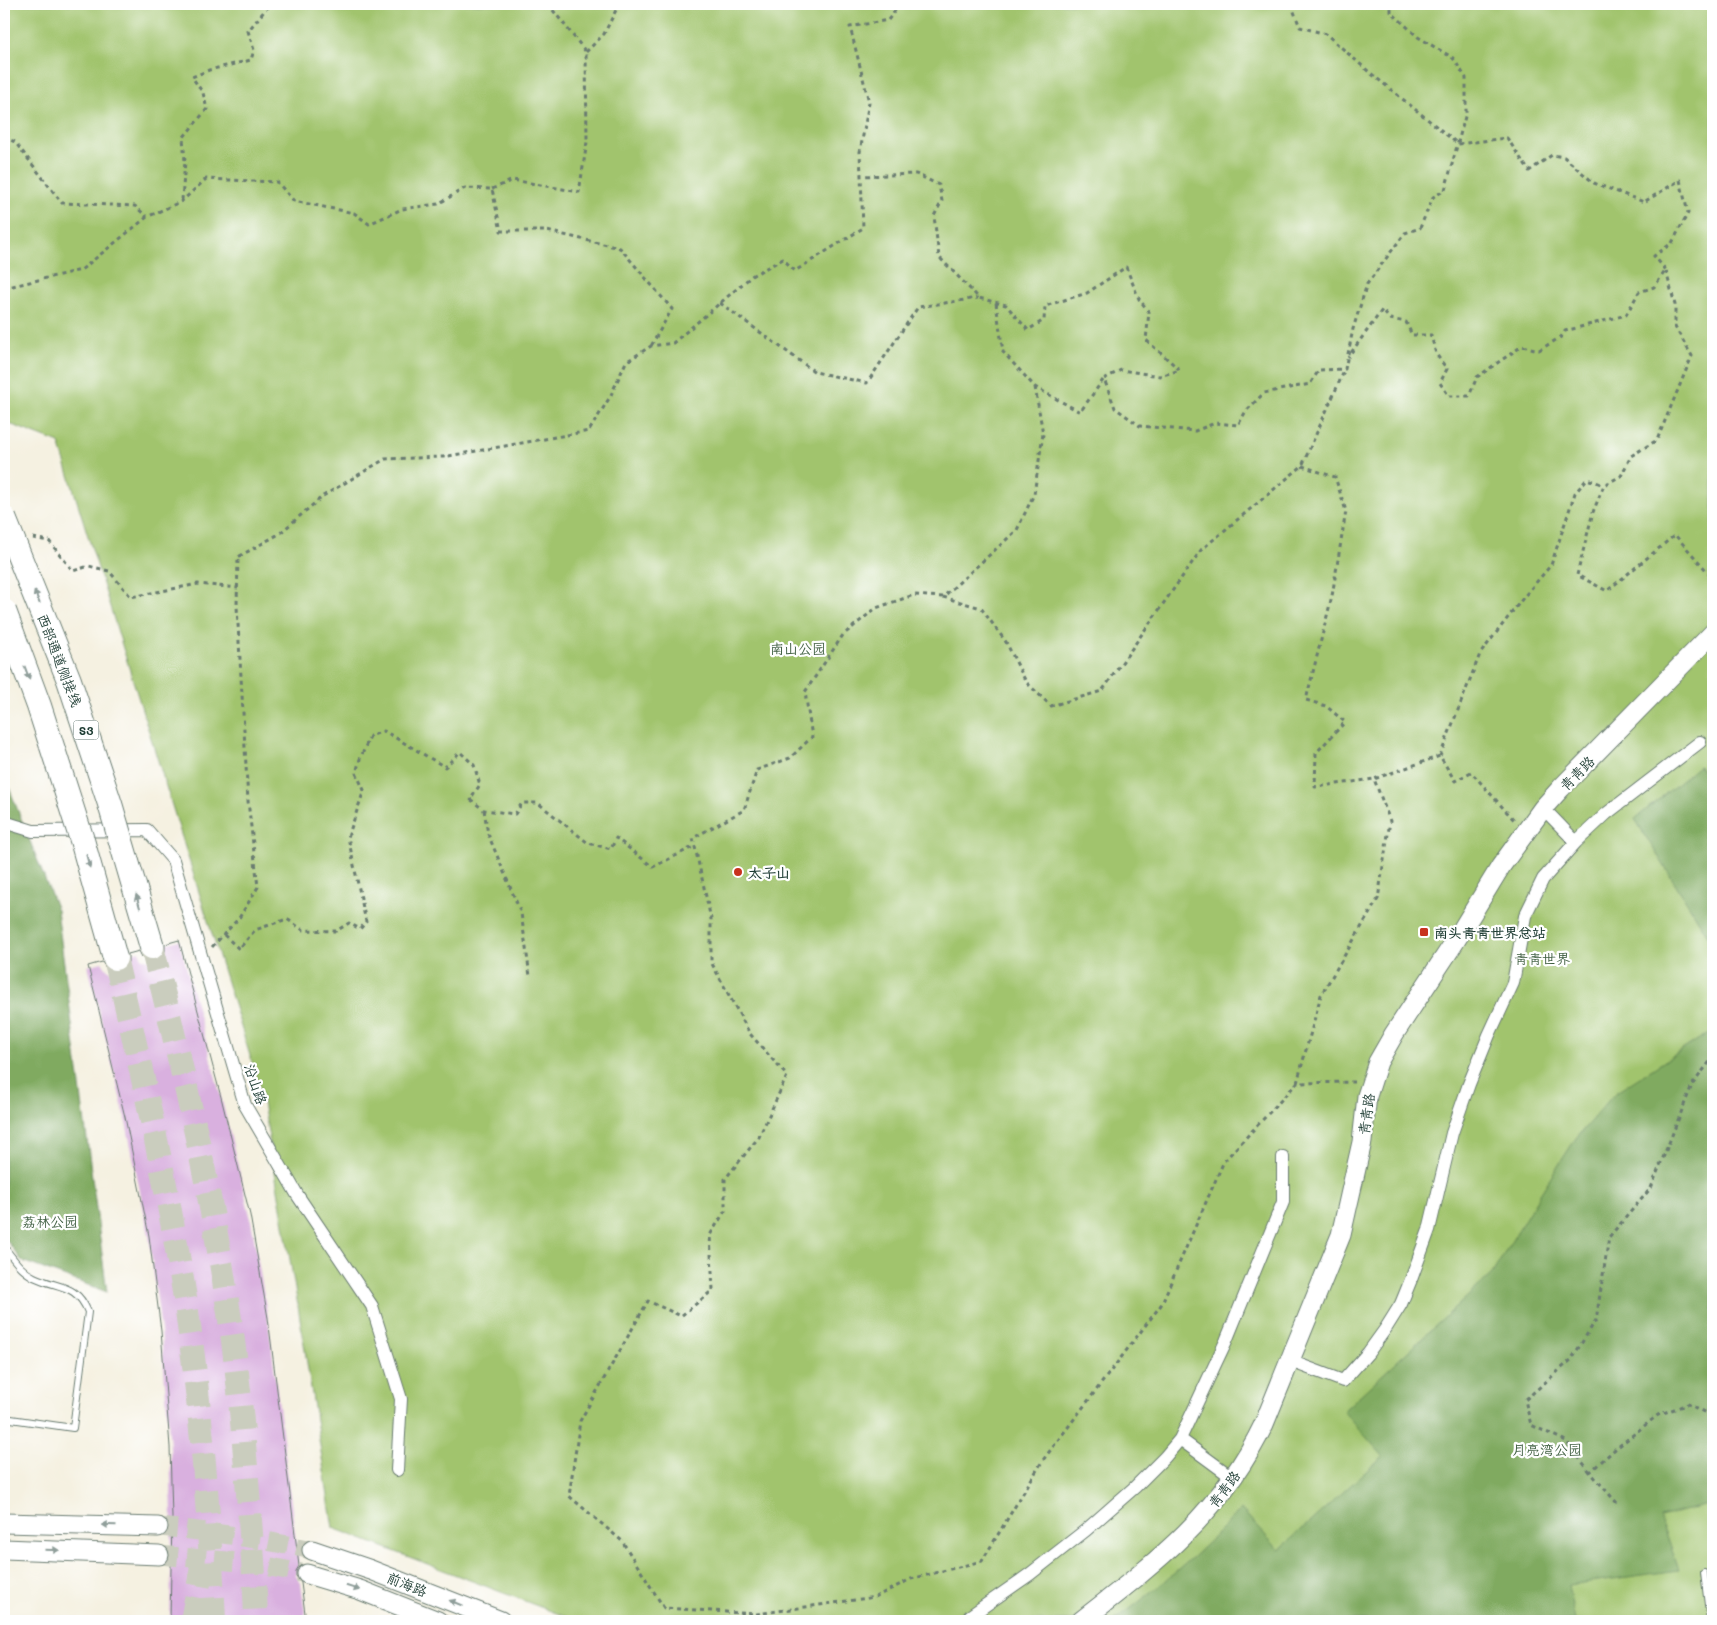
<svg xmlns="http://www.w3.org/2000/svg" width="1717" height="1625" viewBox="0 0 1717 1625" font-family="Mali,'LXGW WenKai TC',sans-serif">
<style>
.green{fill:#a1c46d;stroke:#608050}
.forest{fill:#80aa60;stroke:#50744a}
.building{fill:#d9b0df}
.lines{fill:none;stroke-linecap:round;stroke-linejoin:round}
.secondary-tunnel{stroke:#cacdbe;stroke-width:19;stroke-dasharray:19 9;stroke-linecap:butt}
.highway-tunnel{stroke:#cacdbe;stroke-width:24;stroke-dasharray:24 12;stroke-linecap:butt}
.lane-casing{stroke:#6a7c71;stroke-width:8}
.street-casing{stroke:#6a7c71;stroke-width:14}
.secondary-casing{stroke:#6a7c71;stroke-width:21}
.path{stroke:#6a7c71;stroke-width:3;stroke-dasharray:4 4;stroke-linecap:butt}
.lane{stroke:#fff;stroke-width:6}
.street{stroke:#fff;stroke-width:12}
.secondary{stroke:#fff;stroke-width:19}
.highway-bridge-casing{stroke:#6a7c71;stroke-width:26;stroke-linecap:butt}
.highway-bridge{stroke:#fff;stroke-width:24}
.oneway{fill:#8f9e9a}
.poi-dot{fill:#c8321e;stroke:#fff;stroke-width:2}
.labels{text-anchor:middle;dominant-baseline:central;stroke-width:4.5;stroke-linejoin:round;paint-order:stroke}
.shield{fill:#fff;stroke:#627771;stroke-width:1}
.shield-label{font-size:12px;font-weight:bold;fill:#1f3d34}
.park-label{font-size:14px;fill:#405f42;stroke:#fff}
.street-label{font-size:14px;fill:#1f3d34;stroke:#fff}
.poi-label{font-size:14px;font-weight:bold;fill:#1f3d34;stroke:#fff;text-anchor:start}
</style>
<rect width="100%" height="100%" fill="#fff"/>
<filter id="ink" filterUnits="userSpaceOnUse"><feTurbulence type="fractalNoise" baseFrequency=".02" numOctaves="2"/><feDisplacementMap in="SourceGraphic" scale="10" xChannelSelector="R" yChannelSelector="G"/><feConvolveMatrix kernelMatrix="1 2 1 2 8 2 1 2 1" color-interpolation-filters="sRGB"/></filter>
<filter id="wash" filterUnits="userSpaceOnUse"><feTurbulence type="fractalNoise" baseFrequency=".0096" numOctaves="4" result="noise"/><feDisplacementMap in="SourceGraphic" scale="20" xChannelSelector="R" yChannelSelector="G"/><feGaussianBlur stdDeviation="1.12" result="paint"/><feColorMatrix in="noise" values="0 0 0 0 0 0 0 0 0 0 0 0 0 0 0 0 0 1.4 0 .05"/><feComposite in="paint" operator="in"/></filter>
<g filter="url(#wash)">
<rect width="100%" height="100%" fill="#f5f1e1"/>
<path class="green" d="M4,4h1709v1611l-53,6h-1083l-244,-93 -34,-216 -38,-221 -202,-648 -52,-20 -3,-6z"/>
<path class="forest" d="M1699,766l14,16v162l-78,-125z
M4,775l53,135 50,382 -85,-31 -18,-24z
M1713,1030v510l-5,-35 -48,12 19,53 -111,15 7,36h-461c46,-34 89,-70 127,-112l38,41 104,-94 -40,-45 149,-137 43,-72 41,-64 39,-45z"/>
<g id="blocks">
<path class="building" d="M179,940l42,157 29,118 18,103 31,248 -3,5v5l5,7 5,38h-136l2,-104 -2,-70 -9,-116 -12,-95 -24,-119 -37,-151 14,-4 4,6 5,3h8l6,-4 3,-5v-8l11,-3 3,6 6,3h8l6,-3 3,-6v-7z"/>
</g>
</g>
<g filter="url(#ink)">
<use href="#blocks" fill-opacity="0" stroke="#6a7c71" stroke-width="1"/>
<g class="lines">
<path class="secondary-tunnel" d="M158,1527c52,4 103,12 154,23
M159,1555l91,8 57,11"/>
<path class="highway-tunnel" d="M152,947c29,115 56,230 74,347 11,66 17,133 22,199 3,43 7,85 8,128
M115,958c27,113 52,226 70,340 16,107 24,215 29,323
M192,1621l10,-54"/>
<defs>
<path id="lane" d="M4,1247c9,11 17,24 30,30 25,12 42,6 54,35l-15,116 -69,-10
M1704,1573l6,48"/>
<path id="street" d="M1543,808l33,34
M4,822l29,9 114,-1 26,30 72,245 53,91 74,110 29,93 -4,71
M1290,1361l53,20 25,-28 18,-25 15,-24 11,-27 17,-47 23,-97 17,-49 20,-49 24,-52 12,-67 18,-37 33,-37 30,-28 94,-72
M1180,1439l53,39
M970,1616l60,-42 56,-44 49,-43 30,-30 15,-18 46,-98 57,-139v-45"/>
<path id="secondary" d="M4,1523l154,4
M4,1549l155,6
M312,1550l59,20 130,51
M307,1574l53,16 78,31
M1081,1621c76,-59 141,-109 183,-197l77,-189 21,-93 5,-46 11,-34 16,-28 60,-91 47,-77 42,-58 18,-20 152,-155"/>
</defs>
<use href="#lane" class="lane-casing"/>
<use href="#street" class="street-casing"/>
<use href="#secondary" class="secondary-casing"/>
<path class="path" d="M900,4l-12,16 -38,7 19,75 -9,50 1,24 55,-2 23,11 3,16 -8,15 5,41 40,41 27,7 22,25 16,-10 1,-14 42,-13 39,-26 13,32 10,13 -3,28 34,30 -20,6 -39,-6 -17,9 11,29 25,18 55,5 20,-8 23,2 8,-14 18,-18 46,-9 9,-14 26,-1 8,-40 14,-45 38,-51 15,-5 13,-31 12,-7 21,-77v-35l-13,-20 -35,-21 -27,-25v-8
M1291,4l9,23 26,7 42,37 90,73 49,-6 22,33 23,-16 12,2 30,26 50,19 36,-22 8,33 -16,30 -18,13 12,14 -12,17 -15,5 -13,23 -61,16 -4,6 -22,13 -17,-4 -45,31 -8,19h-20l-9,-13 7,-14 -11,-15 -5,-19h-19l-6,-13 -16,-3 -8,-9 -34,47
M586,52l18,-18 15,-30
M4,137l11,5 47,61 73,3 12,11
M492,189l21,-9 66,12 8,-50 -1,-90 -38,-48
M182,200l3,-39 -2,-23 24,-29 -4,-16 -11,-16 17,-7 42,-10 3,-10 -6,-19 22,-27
M1666,271l9,34v22l17,29 -35,84 -26,16 -10,20 -17,9 -11,27 -16,63 30,16 68,-56 38,43
M4,288l77,-18 66,-53 35,-16 24,-22 71,3 17,19 60,12 15,11 33,-15 36,-5 27,-16 27,1 9,42h46l73,17 52,61 -21,37
M720,303l95,69 52,11 51,-76 60,-9
M996,303l7,49 32,35 45,25 23,-32
M1035,387l8,47 -9,60 -17,36 -74,67 38,11 25,34 20,40 25,24 51,-15 99,-141 101,-84 43,-97
M1302,466l33,11 11,34 -14,85 -26,104 20,6 19,16 -29,31 -1,34 59,-8
M33,538l16,3 24,30 16,-5 20,5 22,26 67,-13 40,4
M943,597l-29,-2 -38,13 -33,27 -38,57 7,45 -22,21 -33,12 -13,40 -51,28 18,81v43l39,72 37,42 -28,61 -34,42v32l-15,24 3,55 -32,26 -33,-15 -68,120 -11,75 53,45 42,67 93,6 118,-17 36,-18 71,-18 61,-101 118,-155 63,-144 73,-78 57,-1
M1440,756l40,-102 43,-56 28,-33 24,-72 12,-14 17,6
M484,810l4,24 33,79 9,63
M224,935l15,14 16,-19 32,-11 16,11 33,1 13,-8 11,6 6,-7 -18,-85 16,-47 -8,-17 4,-14 10,-23 14,-5 61,36 15,-15 14,13 6,20 -10,14 14,11 31,4 7,-11h16l50,40 23,6 5,-11 37,29 42,-21
M212,947l27,-29 19,-31 -10,-86 -11,-195 1,-49 41,-23 44,-38 62,-37 58,-2 146,-26 21,-34 16,-35 25,-16 22,-3 80,-68 30,-16 12,12 68,-43 -2,-52
M1297,1083l24,-88 57,-96 12,-78 -16,-42 66,-23 15,25 16,-9 43,48
M1590,1472l-24,-31 -35,-16 -6,-25 46,-40 25,-40 13,-83 42,-49 41,-103 19,-25h2
M1617,1503l-27,-31 24,-22 44,-35 30,-11 20,10 5,1"/>
<use href="#lane" class="lane"/>
<use href="#street" class="street"/>
<use href="#secondary" class="secondary"/>
<defs>
<path id="highway-bridge" d="M4,518l65,162 41,124 42,143
M4,611l35,95 43,134 33,118"/>
</defs>
<use href="#highway-bridge" class="highway-bridge-casing"/>
<use href="#highway-bridge" class="highway-bridge"/>
</g>
<defs><path id="oneway-solid" d="M-6-.8H1V-3.2L6.5 0L1 3.2V.8H-6Z" transform="scale(1.25)"/></defs>
<g class="oneway">
<use href="#oneway-solid" transform="translate(37 597) rotate(-112)"/>
<use href="#oneway-solid" transform="translate(27 673) rotate(70)"/>
<use href="#oneway-solid" transform="translate(88 861) rotate(75)"/>
<use href="#oneway-solid" transform="translate(138 901) rotate(-106)"/>
<use href="#oneway-solid" transform="translate(109 1525) rotate(-178)"/>
<use href="#oneway-solid" transform="translate(52 1550) rotate(1)"/>
<use href="#oneway-solid" transform="translate(353 1588) rotate(17)"/>
<use href="#oneway-solid" transform="translate(456 1603) rotate(-158)"/>
</g>
</g>
<g class="poi-dot">
<circle cx="738" cy="872" r="5"/>
<rect x="1419" y="927" width="10" height="10" rx="2.5"/>
</g>
<g class="labels">
<rect class="shield" x="73.5" y="720.5" width="25" height="19" rx="4"/>
<g class="shield-label">
<text x="86" y="730">S3</text>
</g>
<g class="park-label">
<text x="798" y="648">南山公园</text>
<text x="1542" y="958">青青世界</text>
<text x="50" y="1221">荔林公园</text>
<text x="1547" y="1449">月亮湾公园</text>
</g>
<g class="street-label">
<text transform="translate(60 660) rotate(69)">西部通道侧接线</text>
<text transform="translate(1577 773) rotate(-45)">青青路</text>
<text transform="translate(256 1084) rotate(71)">沿山路</text>
<text transform="translate(1366 1114) rotate(-82)">青青路</text>
<text transform="translate(1224 1489) rotate(-53)">青青路</text>
<text transform="translate(407 1584) rotate(22)">前海路</text>
</g>
<g class="poi-label">
<text x="748" y="872">太子山</text>
<text x="1434" y="932">南头青青世界总站</text>
</g>
</g>
<rect width="1717" height="1625" fill="none" stroke="#fff" stroke-width="20"/>
</svg>
